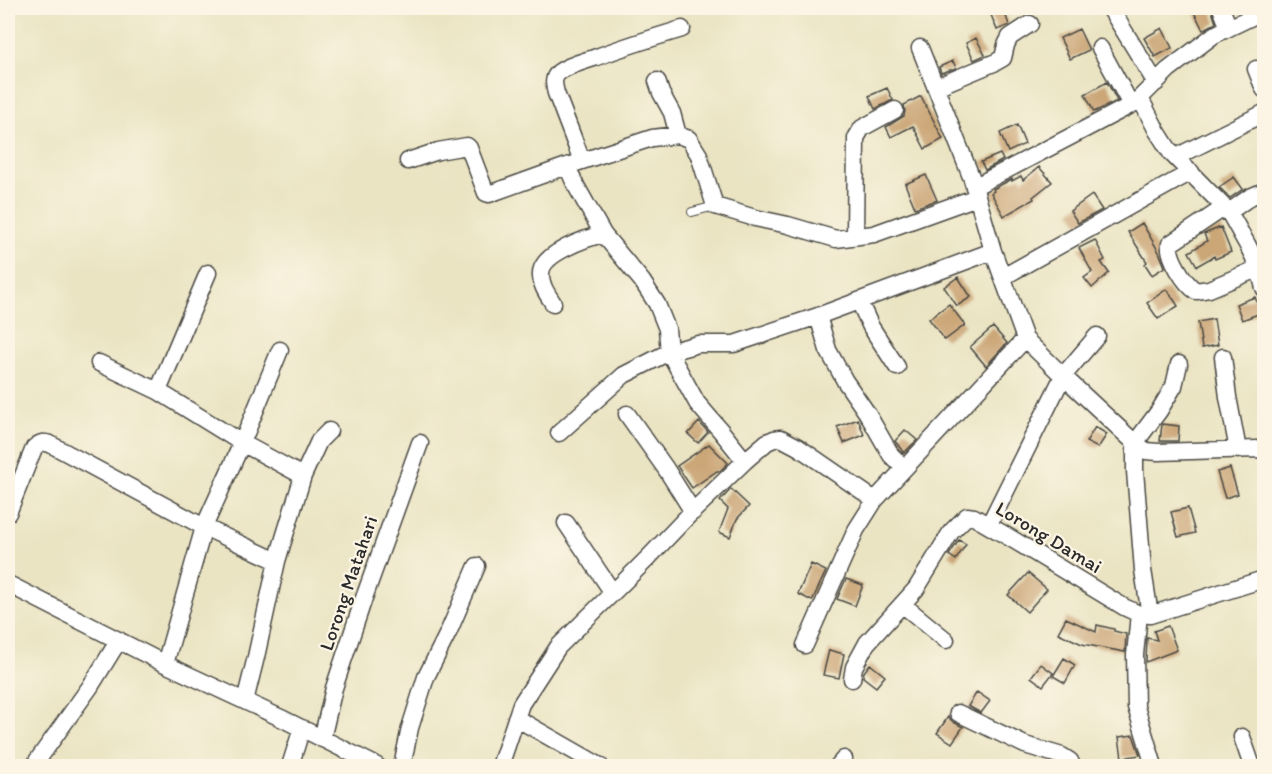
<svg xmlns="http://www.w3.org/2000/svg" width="1272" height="774" viewBox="0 0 1272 774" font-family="Itim,sans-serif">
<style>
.building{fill:#cba677}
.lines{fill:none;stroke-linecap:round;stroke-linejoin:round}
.lane-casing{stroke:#484742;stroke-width:10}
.street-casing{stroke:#484742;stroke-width:19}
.lane{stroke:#fff;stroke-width:8}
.street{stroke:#fff;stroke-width:16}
.labels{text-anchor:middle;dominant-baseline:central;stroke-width:4.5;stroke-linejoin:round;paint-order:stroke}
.street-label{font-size:20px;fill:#2b2b2b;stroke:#fcf5e5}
</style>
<rect width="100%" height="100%" fill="#fcf5e5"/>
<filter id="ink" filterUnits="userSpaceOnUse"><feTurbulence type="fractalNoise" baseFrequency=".0167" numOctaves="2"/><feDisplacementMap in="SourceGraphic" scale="12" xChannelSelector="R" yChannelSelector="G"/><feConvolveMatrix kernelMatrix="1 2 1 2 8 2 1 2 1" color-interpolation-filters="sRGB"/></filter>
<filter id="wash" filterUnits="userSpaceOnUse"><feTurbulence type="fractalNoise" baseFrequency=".008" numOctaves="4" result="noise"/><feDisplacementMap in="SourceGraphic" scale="24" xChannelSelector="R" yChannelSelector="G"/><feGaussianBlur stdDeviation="1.35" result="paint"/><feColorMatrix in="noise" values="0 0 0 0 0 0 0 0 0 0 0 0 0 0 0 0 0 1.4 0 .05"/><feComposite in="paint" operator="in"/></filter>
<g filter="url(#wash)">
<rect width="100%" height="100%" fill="#eae4c3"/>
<g id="blocks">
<path class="building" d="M1192,8h19l5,15 -13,7z
M1004,10l5,15 -12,5 -6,-15z
M1162,28l10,20 -17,9 -11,-19z
M1079,29l10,21 -19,9 -10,-21z
M976,38l9,17 -11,5 -8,-17z
M953,61l3,7 -15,5 -2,-6z
M1107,82l10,19 -23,11 -9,-18z
M887,88l6,12 -18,9 -6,-13z
M921,96l22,43 -18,10 -12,-23 -22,11 -5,-10 18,-11 1,-5 -1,-6z
M1017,125l8,19 -17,8 -8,-19z
M1000,154l3,6 -18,10 -4,-8z
M1039,167l13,15 -19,15 1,2 -30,17 -13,-23 3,-2 -1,-2 19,-10v2l9,-5 2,4z
M926,175l11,25 -22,8 -10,-24z
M1234,177l9,12 -13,9 -11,-11z
M1092,195l10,15 -24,13 -8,-12z
M1142,223l17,29 6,15 -13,8 -7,-11 2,-2 -19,-30z
M1221,227l10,25 -16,7 -1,-3 -17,10 -8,-14 18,-11 -3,-7z
M1095,240l10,20 -4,2 8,11 -17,15 -8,-10 8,-6 -13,-24z
M958,277l13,20 -14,9 -13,-19z
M1167,289l11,17 -20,13 -11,-16z
M1255,297l6,16 -19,7 -6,-16z
M949,304l16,21 -20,15 -16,-21z
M1214,319l4,26 -16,3 -4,-26z
M993,327l14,16 -21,23 -16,-19z
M858,419l6,16 -20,8 -7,-16z
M699,422l9,10 -10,11 -10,-9z
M1162,424l17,2 -1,15h-18z
M1095,427l12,7 -9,14 -12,-6z
M905,430l12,10 -13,13 -9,-12z
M709,444l19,19 -8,8h-3l-25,17 -15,-22z
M1230,468l8,26 -13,4 -8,-26z
M731,489l18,17 -12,13 -7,18 -11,-5 9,-23 -8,-8z
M1188,508l7,25 -17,4 -7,-25z
M959,540l7,4 -10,16 -7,-5z
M811,564l15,7 -14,30 -14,-7z
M1028,573l19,16 -20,23 -19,-17z
M846,579l17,6 -8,21 -18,-7z
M1066,618l30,14 1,-7 17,4v2l12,3 -1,18 -43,-8 -24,-11z
M1168,626l9,24 -31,12 1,-24 10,2 -3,-9z
M829,650l15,4 -5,24 -16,-3z
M1064,658l11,7 -10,18 -12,-7z
M870,664l15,12 -9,11 -13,-10 1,-5z
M1041,664l12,9 -10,13 -12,-9z
M977,692l13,9 -9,12 -13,-7z
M948,717l5,5 10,5 -11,16 -15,-10z
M1133,735l7,20 -18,3 -3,-21z"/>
</g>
</g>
<g filter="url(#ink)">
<use href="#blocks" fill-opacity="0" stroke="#484742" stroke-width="1.5"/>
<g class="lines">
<defs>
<path id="lane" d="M692,212l23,-6"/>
<path id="street" d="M1110,8l46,75
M1221,8l8,20
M1264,11l-50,24 -46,35 -28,28 17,33 14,22 58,59 19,34 11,22 5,20
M920,48l52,131 21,72 32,88 38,37 72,67 11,8 12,1 100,-3 6,2
M1100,48l31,57
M1256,69l8,20
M657,81l4,12 11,20 6,22
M936,87l60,-25 7,-4 3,-13 4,-8 20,-13
M1176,157l88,-44
M408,161l30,-10 29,-5 2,2 17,45 3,1 78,-28 85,-28 26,-3 11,4 10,16 16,51 40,12 33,7 48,14 38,-5 103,-37
M582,161l-26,-68c-2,-8 -4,-15 3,-21 10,-7 23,-10 35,-14 29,-11 58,-20 88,-29
M567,166l8,18 28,50 39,47 15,23 10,25 2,23 28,51 24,28 24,30
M974,187l157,-82 9,-7
M1225,207l-55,37c-2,13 15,40 26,47l13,-2 50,-21
M1229,212l21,-15 14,-6
M855,236l1,-98 6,-10 33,-18
M1003,277l188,-105
M859,301l12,26 26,40
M553,303c-6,-9 -13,-19 -12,-30 1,-20 46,-35 62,-39
M818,316l10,34 17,31 22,32 24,42 13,13
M280,350l-38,93 61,33 16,-35 10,-10
M1223,357l5,40 10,53
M99,363l59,28 84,52 -38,84 -39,137
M158,391l50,-118
M627,414l39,55 27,43
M559,433l65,-58 45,-23 29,-8h36l84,-28 175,-65
M8,513l26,-65c6,-6 9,-6 16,-4l154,83 73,34
M566,523l47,70
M989,525l74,-149 34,-40
M8,584l157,80 116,54 96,48
M902,604l44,36
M1139,614l-4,41 1,52 18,59
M1150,615l-7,-45 -8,-99v-28l24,-32 15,-25 5,-22
M805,645l51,-115 19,-30 150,-161
M852,679l2,-12 13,-24 49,-54 35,-57 16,-16 7,1 38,22 112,68 15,7 11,1 114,-36
M245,701l11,-44 21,-96 26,-85
M958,713l67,32 37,11 8,5 2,5
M516,718l84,48
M1242,737l10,29
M322,739l12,-51 30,-90 56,-155
M37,766v-5l53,-74 29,-47
M290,766l12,-38
M402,766l8,-38 16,-51 22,-44 29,-67
M500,766l21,-62 37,-57 89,-88 41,-43 57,-55 22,-19 7,-3 7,-1 17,9 77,53
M838,766l6,-7"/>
</defs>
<use href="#lane" class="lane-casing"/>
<use href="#street" class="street-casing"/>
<use href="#lane" class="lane"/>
<use href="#street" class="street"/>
</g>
</g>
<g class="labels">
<g class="street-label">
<text transform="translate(1049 537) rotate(31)">Lorong Damai</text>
<text transform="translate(348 583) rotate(-71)">Lorong Matahari</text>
</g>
</g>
<rect width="1272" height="774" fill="none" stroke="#fcf5e5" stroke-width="30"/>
</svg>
